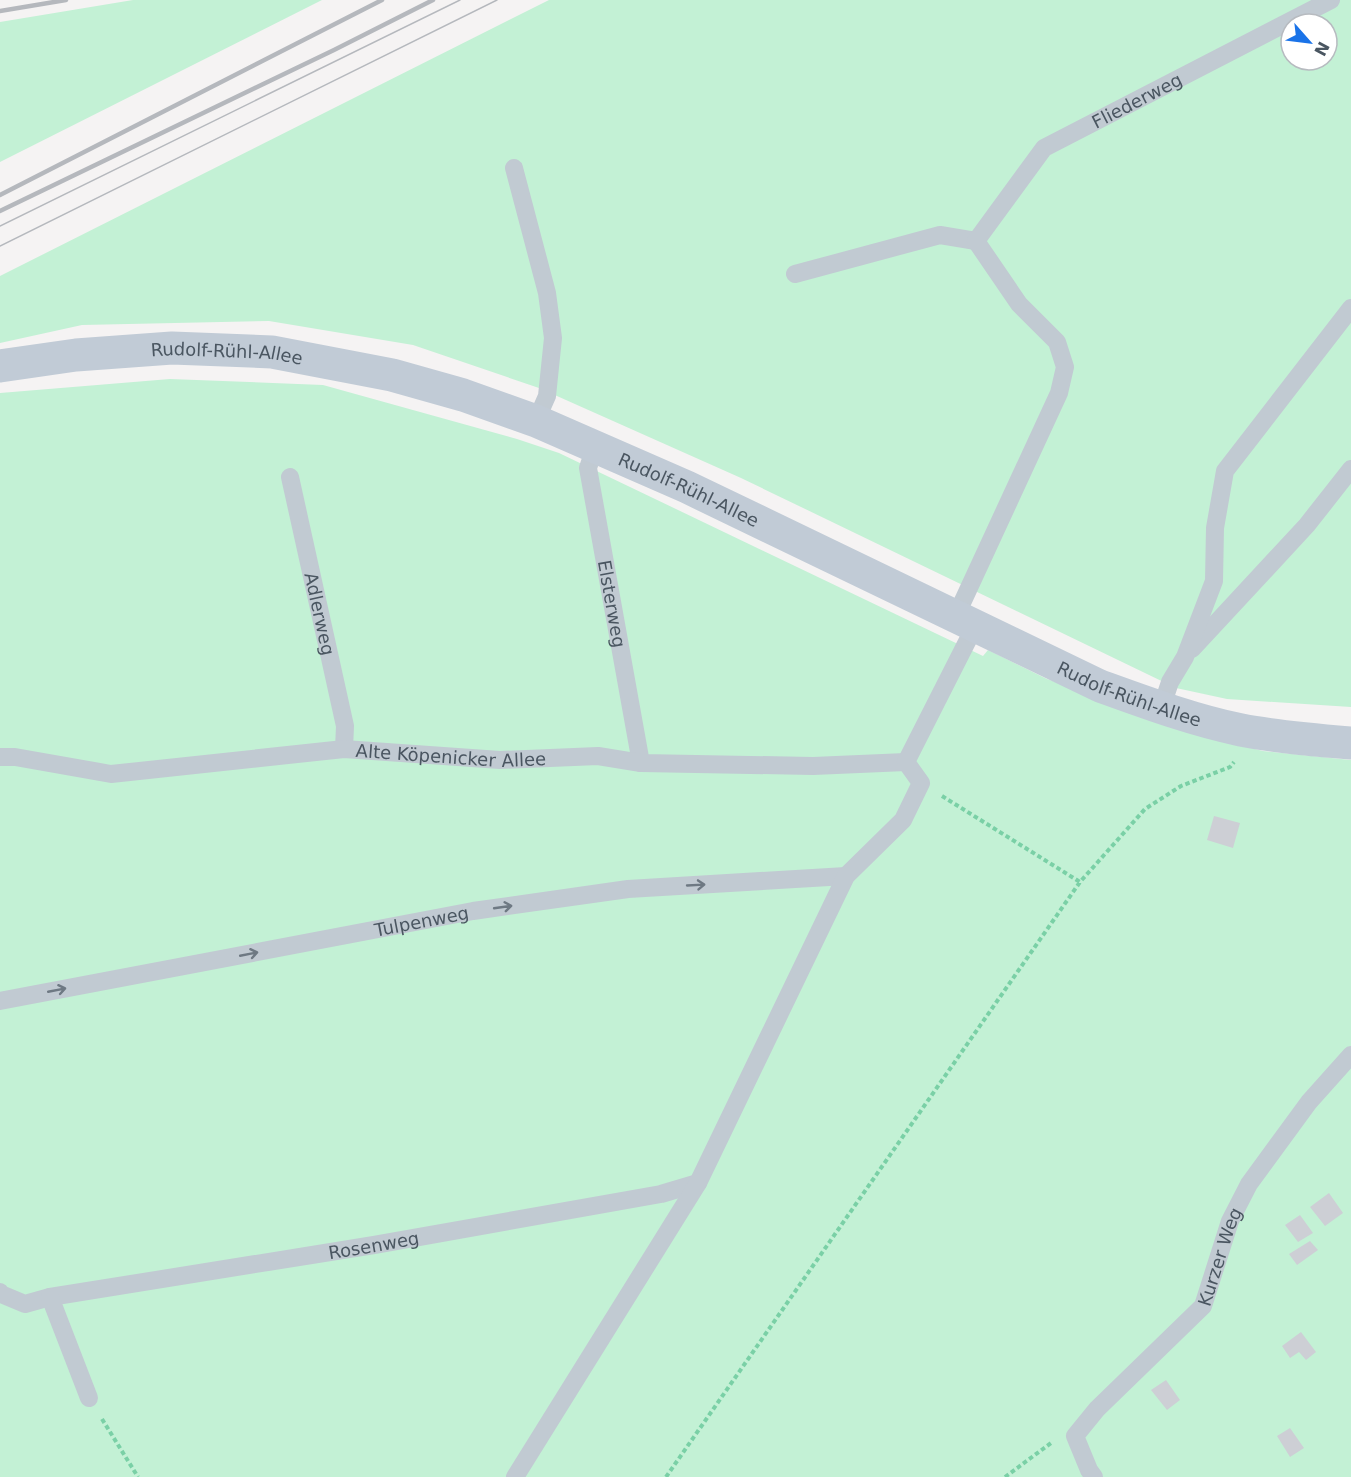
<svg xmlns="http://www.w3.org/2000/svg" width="1351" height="1477" viewBox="0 0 1351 1477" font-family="'DejaVu Sans',sans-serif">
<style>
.green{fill:#c3f1d5;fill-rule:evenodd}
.building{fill:#cdcfd5}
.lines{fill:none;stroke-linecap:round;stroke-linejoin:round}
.path{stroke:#7ad0a6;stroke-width:4;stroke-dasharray:4.5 3;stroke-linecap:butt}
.lane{stroke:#c1cad2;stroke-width:18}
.secondary{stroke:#c1cbd6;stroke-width:33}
.tram{stroke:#b5b8bd;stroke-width:1.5}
.rail{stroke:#b5b8bd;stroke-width:4.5}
.oneway{stroke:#6e7983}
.labels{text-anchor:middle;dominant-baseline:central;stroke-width:6;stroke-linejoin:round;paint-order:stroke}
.street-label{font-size:18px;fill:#4a5661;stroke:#fff}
</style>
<rect width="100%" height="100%" fill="#f5f3f3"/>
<path class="green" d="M133,0h189l-322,162v-140z
M549,0h802v707l-124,-8 -51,-11 -435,-210 -202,-90 -126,-43 -144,-24 -187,4 -82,18v-67zM1291,24h36v36h-36z
M170,379l153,6 194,54 42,14 424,203 5,-6 59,29 177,62 39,10 88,9v717h-1351v-1084z"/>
<path class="building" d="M1214,816l26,7 -7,25 -26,-8z
M1329,1193l14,20 -18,13 -15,-19z
M1300,1215l13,18 -15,9 -13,-17z
M1310,1241l8,9 -21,15 -8,-11z
M1301,1332l15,20 -10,8 -7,-8 -9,6 -8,-12z
M1166,1380l14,20 -13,10 -16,-20z
M1290,1428l14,20 -14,9 -13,-21z"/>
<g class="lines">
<path class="path" d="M942,796l138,86
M102,1419l36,58
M666,1477l414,-595 65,-73 36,-23 49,-19 4,-5
M1005,1477l46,-34"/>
<g class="lane">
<path d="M514,168l33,125 6,45 -6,58 -11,25"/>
<path d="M795,274l145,-39 36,6"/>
<path id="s1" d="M595,447l-7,21 53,295"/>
<path id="s2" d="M290,477l55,249 -1,23"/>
<path id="s3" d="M956,616l103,-223 6,-26 -8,-25 -38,-38 -43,-63 68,-93 287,-148"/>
<path d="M1192,649l115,-124 44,-56"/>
<path d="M1161,709l9,-27 15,-25 29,-76 1,-53 10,-57 126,-163"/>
<path id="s4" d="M0,757h15l96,17 233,-25 156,11 98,-4 43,7 172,3 93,-4"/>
<path id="s5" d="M0,1001l473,-90 155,-22 218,-13"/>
<path id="s6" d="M0,1292l1,2 24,10 25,-7 324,-52 287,-51 37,-11"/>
<path d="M50,1297l39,101"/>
<path d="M515,1477l183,-294 148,-307 57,-56 18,-37 -15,-21 69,-136"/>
<path id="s7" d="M1094,1477l-5,-7 -14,-34 22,-27 106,-103 27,-85 19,-37 60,-82 42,-47"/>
</g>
<path class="secondary" id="s8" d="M0,366l76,-11 96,-7 100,4 120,23 71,20 73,26 151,66 413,199c47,17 93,34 141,44 36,7 73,10 110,13"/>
<path class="tram" d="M0,226l460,-226
M0,246l497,-246"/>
<path class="rail" d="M0,11l66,-11
M0,195l382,-195
M0,211l334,-161 99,-50"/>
</g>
<defs><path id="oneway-shaft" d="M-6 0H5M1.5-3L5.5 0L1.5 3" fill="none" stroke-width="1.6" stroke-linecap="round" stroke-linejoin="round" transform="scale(1.5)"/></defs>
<g class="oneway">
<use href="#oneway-shaft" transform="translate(696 885) rotate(-3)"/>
<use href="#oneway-shaft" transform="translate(503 907) rotate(-8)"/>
<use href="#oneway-shaft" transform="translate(249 954) rotate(-11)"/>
<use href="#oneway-shaft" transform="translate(57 990) rotate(-11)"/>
</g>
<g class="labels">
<g class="street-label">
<text stroke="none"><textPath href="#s3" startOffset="648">Fliederweg</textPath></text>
<text stroke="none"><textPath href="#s8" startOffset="228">Rudolf-Rühl-Allee</textPath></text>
<text stroke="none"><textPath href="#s8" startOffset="714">Rudolf-Rühl-Allee</textPath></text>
<text stroke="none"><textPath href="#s1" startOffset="160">Elsterweg</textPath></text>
<text stroke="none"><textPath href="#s2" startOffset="140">Adlerweg</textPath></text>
<text stroke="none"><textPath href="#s8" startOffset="1200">Rudolf-Rühl-Allee</textPath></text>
<text stroke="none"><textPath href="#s4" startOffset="454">Alte Köpenicker Allee</textPath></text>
<text stroke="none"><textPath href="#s5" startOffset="429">Tulpenweg</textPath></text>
<text stroke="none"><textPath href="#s6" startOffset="382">Rosenweg</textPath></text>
<text stroke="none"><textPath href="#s7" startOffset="280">Kurzer Weg</textPath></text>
</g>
</g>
<g transform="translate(1309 42) rotate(118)"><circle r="28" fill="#ffffff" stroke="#b7bbc0" stroke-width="1.5"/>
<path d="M0-4.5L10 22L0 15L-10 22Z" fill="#1a73e8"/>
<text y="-9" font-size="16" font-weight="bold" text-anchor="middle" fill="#4a5661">N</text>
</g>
</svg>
